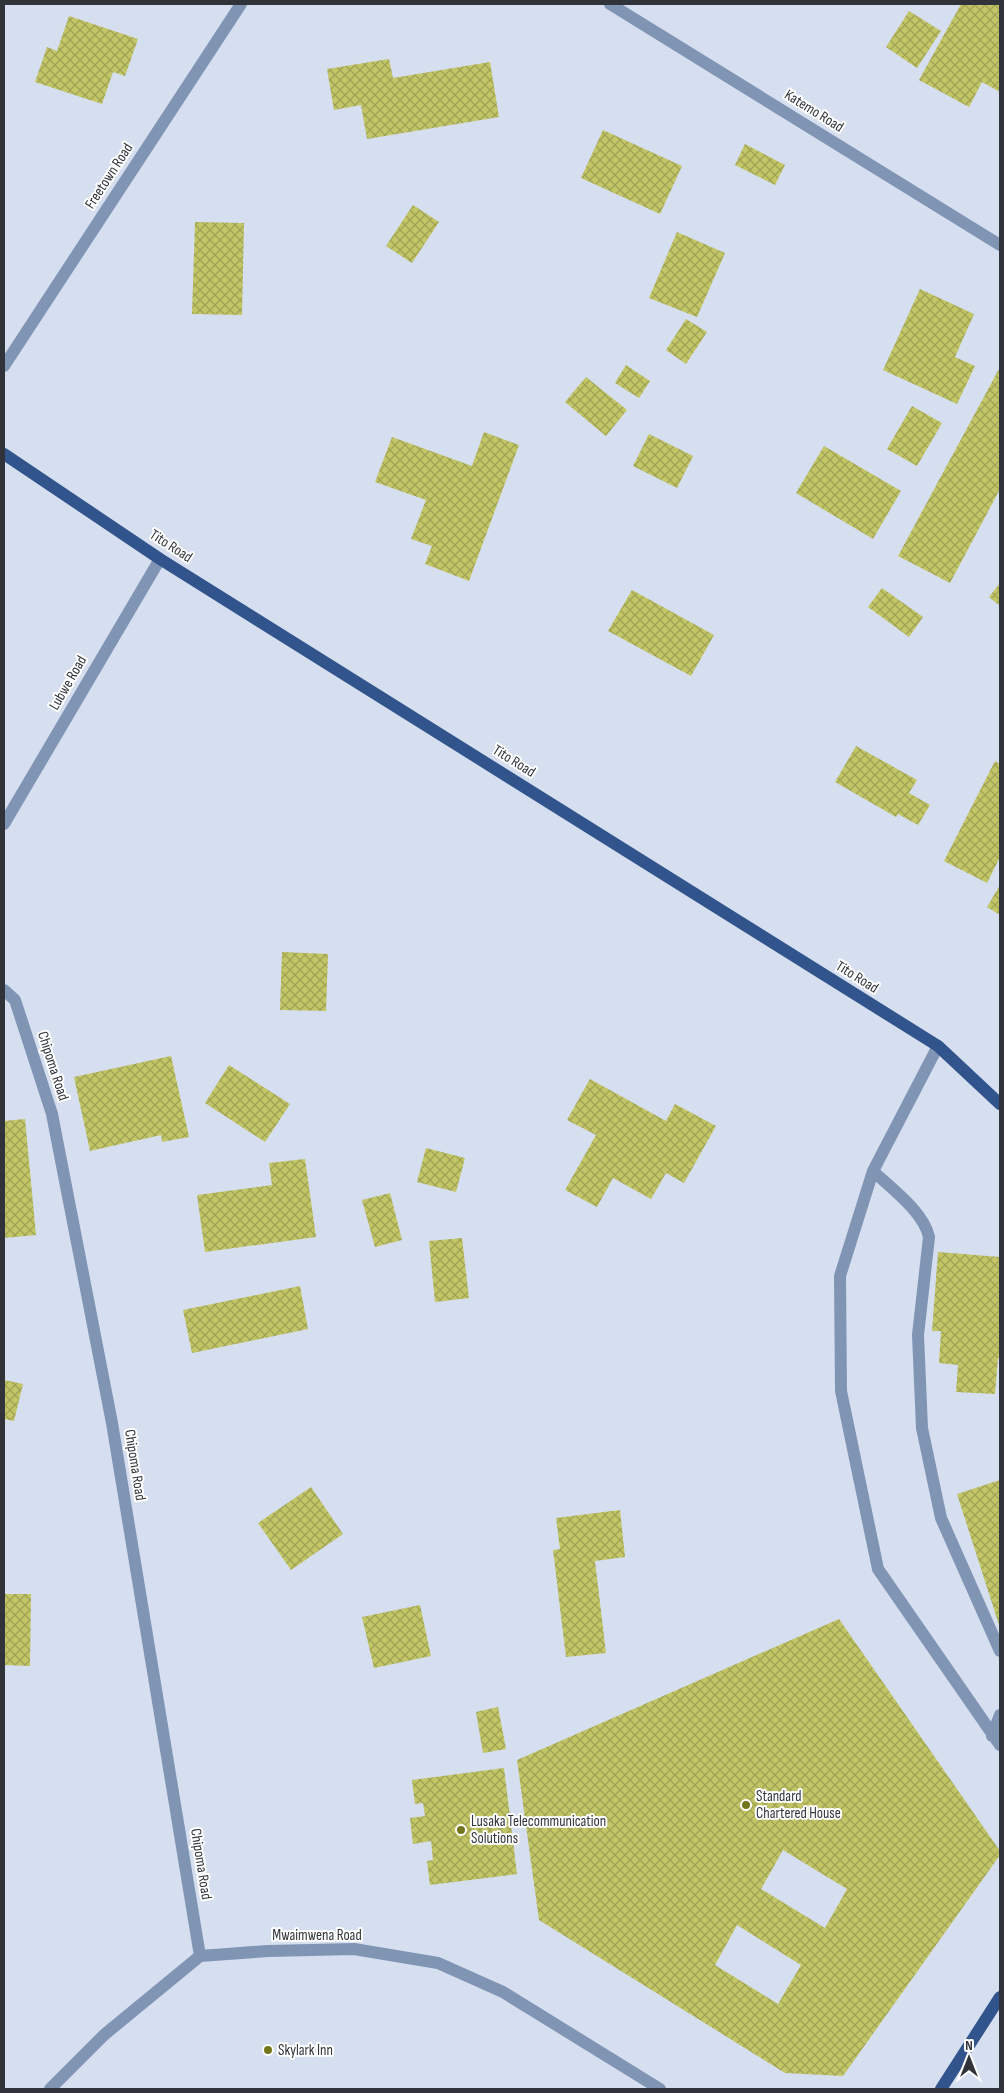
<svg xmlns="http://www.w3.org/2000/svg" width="1004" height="2093" viewBox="0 0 1004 2093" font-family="'Sofia Sans Condensed',sans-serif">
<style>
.building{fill:url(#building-cross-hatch);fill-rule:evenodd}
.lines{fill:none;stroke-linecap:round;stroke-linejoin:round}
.minor{stroke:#8094b4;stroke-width:12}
.major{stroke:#32548c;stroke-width:12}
.poi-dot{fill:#74761c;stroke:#fff;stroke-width:2}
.labels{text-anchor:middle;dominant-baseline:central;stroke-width:4;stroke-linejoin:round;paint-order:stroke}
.street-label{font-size:15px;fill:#30343a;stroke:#fff}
.poi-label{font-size:15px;fill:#30343a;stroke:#fff;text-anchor:start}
</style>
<defs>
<pattern id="building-cross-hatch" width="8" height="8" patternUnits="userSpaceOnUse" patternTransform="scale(1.25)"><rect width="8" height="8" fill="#c3c666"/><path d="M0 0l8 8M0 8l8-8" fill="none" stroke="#9fa255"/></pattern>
</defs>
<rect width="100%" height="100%" fill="#d6dff0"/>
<path class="building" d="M961,4h39v88l-18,-10 -13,25 -50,-27z
M909,11l32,20 -24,37 -31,-21z
M69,16l69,23 -13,37 -12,-4 -11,32 -67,-22 12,-35 10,4z
M389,59l4,19 97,-16 9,55 -132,22 -6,-34 -27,5 -7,-41z
M603,130l79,36 -22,48 -79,-36z
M745,144l40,21 -10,20 -40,-20z
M413,205l26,17 -27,41 -26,-17z
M195,222l49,1 -2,92 -50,-1z
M677,232l48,21 -28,64 -48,-19z
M920,289l54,25 -19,43 20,9 -18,38 -74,-34z
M686,319l21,13 -21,32 -20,-14z
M626,365l24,16 -11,17 -24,-15z
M1000,367v122l-50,94 -52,-27z
M586,377l41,33 -21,26 -41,-34z
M912,406l30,17 -25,43 -30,-17z
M484,432l35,13 -50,136 -44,-17 7,-18 -21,-7 15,-39 -51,-18 17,-45 80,29z
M649,434l44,22 -16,32 -44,-22z
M824,446l77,45 -28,48 -77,-46z
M1000,583v23l-11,-9z
M882,588l41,29 -14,20 -41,-30z
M632,590l82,45 -23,41 -83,-45z
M856,746l61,34 -8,13 21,12 -12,20 -20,-11 -2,3 -61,-35z
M995,761l5,3v93l-13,26 -43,-22z
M1000,885v30l-13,-8z
M282,952l46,2 -2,57 -46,-1z
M171,1056l18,81 -27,5 -1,-7 -71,16 -16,-74z
M229,1065l61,39 -25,38 -60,-39z
M590,1079l76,42 9,-17 41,22 -32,57 -18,-10 -15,26 -38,-21 -16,29 -32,-17 31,-55 -29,-15z
M25,1119l11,116 -32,3v-117z
M426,1148l39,10 -9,34 -39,-10z
M305,1159l11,78 -111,15 -8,-57 75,-10 -3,-22z
M390,1193l12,47 -27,7 -13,-47z
M462,1238l7,60 -34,4 -6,-61z
M938,1252l62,5v101h-2l-3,36 -39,-2 2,-27 -19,-2 2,-32h-9z
M300,1286l8,43 -116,24 -9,-43z
M4,1380l19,4 -9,37 -10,-2z
M1000,1480v148l-43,-134z
M311,1487l32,47 -52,36 -33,-47z
M620,1510l5,47 -30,4 11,92 -40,4 -13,-107 7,-1 -4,-31z
M4,1594h27l-1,72 -26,-1z
M420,1605l11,51 -57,12 -12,-51z
M839,1619l161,232v4l-157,221 -58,-3 -246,-153 -22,-160zM783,1850l64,39 -22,39 -64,-39zM737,1925l64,40 -23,39 -63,-39z
M498,1707l8,42 -23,4 -7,-41z
M504,1768l13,106 -87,11 -3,-24 6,-1 -2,-19 -18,3 -3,-26 15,-2 -2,-13 -8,1 -3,-24z"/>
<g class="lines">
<path class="minor" d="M610,4l390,241
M4,366l237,-362
M4,824l156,-265
M4,990l11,10 37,114 60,309 88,533
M938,1046l-65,125 -33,105 1,115 37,178 122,176
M873,1171c18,17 51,41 56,66l-11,98 4,93 19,90 59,133
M992,1736l8,-21
M50,2089l54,-54 96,-79 68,-5 86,-2 84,14 65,29 157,97"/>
<path class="major" d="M4,454l156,105 778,487 62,58
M941,2089l59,-92"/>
</g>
<g class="poi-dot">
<circle cx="746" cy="1805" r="5"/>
<circle cx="461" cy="1830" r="5"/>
<circle cx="268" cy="2050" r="5"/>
</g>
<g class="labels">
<g class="street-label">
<text transform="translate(814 111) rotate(32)">Katemo Road</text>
<text transform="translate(109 176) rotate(-57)">Freetown Road</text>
<text transform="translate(171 546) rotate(33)">Tito Road</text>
<text transform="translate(68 683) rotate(-60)">Lubwe Road</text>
<text transform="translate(514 761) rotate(32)">Tito Road</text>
<text transform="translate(857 977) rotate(32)">Tito Road</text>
<text transform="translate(53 1066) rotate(72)">Chipoma Road</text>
<text transform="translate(135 1465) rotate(81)">Chipoma Road</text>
<text transform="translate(201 1864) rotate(81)">Chipoma Road</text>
<text x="317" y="1935">Mwaimwena Road</text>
</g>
<g class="poi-label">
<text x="756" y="1796">Standard<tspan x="756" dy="17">Chartered House</tspan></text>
<text x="471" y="1821">Lusaka Telecommunication<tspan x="471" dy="17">Solutions</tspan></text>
<text x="278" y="2050">Skylark Inn</text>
</g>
</g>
<rect width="1004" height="2093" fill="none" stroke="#30343a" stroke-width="10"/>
<g transform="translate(969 2058)" stroke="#ffffff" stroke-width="4" paint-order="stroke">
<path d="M0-4L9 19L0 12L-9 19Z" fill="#30343a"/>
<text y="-8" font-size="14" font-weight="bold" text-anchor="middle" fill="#30343a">N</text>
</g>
</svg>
